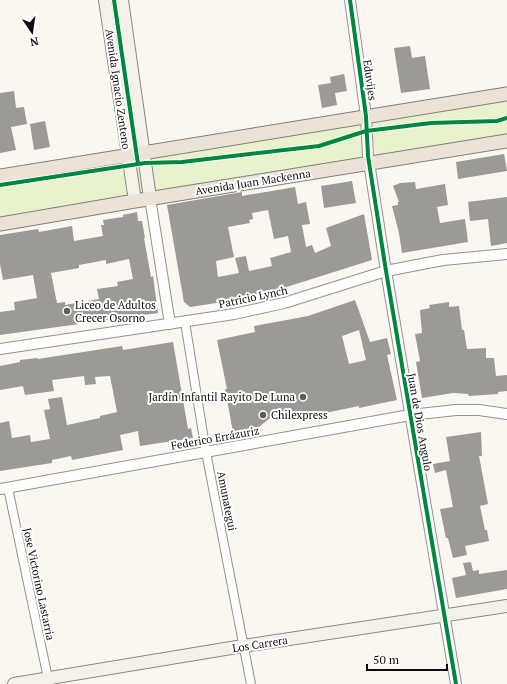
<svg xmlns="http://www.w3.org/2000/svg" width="507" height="684" viewBox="0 0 507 684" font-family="'PT Serif',serif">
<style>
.green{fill:#e8f2cd}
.building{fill:#9c9a96;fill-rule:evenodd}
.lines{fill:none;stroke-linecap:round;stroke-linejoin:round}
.minor-casing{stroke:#93928f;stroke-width:10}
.tertiary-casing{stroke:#93928f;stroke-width:12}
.secondary-casing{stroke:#8a8885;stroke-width:14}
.primary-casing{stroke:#807f7c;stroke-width:15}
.minor{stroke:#fefefd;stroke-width:8}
.tertiary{stroke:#fefefd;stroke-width:10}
.secondary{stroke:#f4f1e8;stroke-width:12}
.primary{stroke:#ece3d6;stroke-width:13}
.cycleway-casing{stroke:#fff;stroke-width:6}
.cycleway{stroke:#00873e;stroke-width:4}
.poi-dot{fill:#5f5e5c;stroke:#fff;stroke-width:1.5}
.labels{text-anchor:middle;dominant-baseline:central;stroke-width:4;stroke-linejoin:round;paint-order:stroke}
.street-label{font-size:11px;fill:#0c0c0c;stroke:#fff}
.poi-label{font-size:11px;fill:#0c0c0c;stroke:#fff;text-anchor:start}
</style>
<rect width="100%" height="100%" fill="#faf7f0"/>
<path class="green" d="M507,100v38l-507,81v-40l371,-56z"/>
<path class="building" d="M410,46l2,12 13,-2 5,33 -29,4 -7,-45z
M344,74l3,17 -12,2 2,12 -15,3 -4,-23 13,-2 -1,-6z
M14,91l2,17 8,-1 3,17 -16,3 5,23 -16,3v-60z
M45,121l5,26 -16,3 -4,-26z
M504,154l3,17 -49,8 -2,-17z
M352,181l4,22 -32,5 -3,-22z
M415,182l1,7 29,-5 3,21 -11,2 3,16 25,-4 3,23 -66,11 -3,-20 -7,-27 6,-1v-3h1l-6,-16 7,-3z
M295,187l3,17 8,-2 4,22 -8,1 4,22 6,-2 3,8 16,-7 -5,-18 38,-14 8,46 -95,30 -54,12 -33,5 -6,-5 -17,-97 75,-13v4zM268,210l6,29 14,-3 3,16 -21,6 2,8 -23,5 -3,-15 -11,2 4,15 -21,4 -2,-16 18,-4 -6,-30 22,-4 -1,-3 4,-1 -1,-6z
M507,197v46l-16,3 -3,-27 -18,2 -2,-19z
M137,212l1,9h4l3,17h-1l7,39 2,-1 5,37 -158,22v-23l15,-2 -1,-8 23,-4 -4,-23 -30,5 -3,-16v-29l38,-6 1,3 33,-6 2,15 29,-5 -2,-11h3l-1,-5 20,-3v-2zM129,259l4,20 -16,3 1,4 -21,3 2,10 -34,6v-3l-8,1 -6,-30 28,-5v-3l27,-5v4z
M355,300l15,42 17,-4 4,16 -4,1 10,45 -38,8v-2l-39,8v-3l-25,6v2l-25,-1 -11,9 -26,5 -8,-43h2l-10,-49 38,-8 -1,-6 54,-10zM359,330l7,30 -17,4 -7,-28z
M449,302v5l10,-1 3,24h2l3,19 19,-1v10h8l2,18 11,-1v16l-9,1v2l-29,2 -1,-2 -15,-1 -31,5 -6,-36 4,-1 -5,-27 7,-1 -2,-23 10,-2 -1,-3z
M173,342l15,87 3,-1 2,10 -53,8 -2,-15 -18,4 3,15 -51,10 -1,-4 -19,4v3l-52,8v-48l9,-2 3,17 18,-3 1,7 19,-3 -6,-29 6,-1 -2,-10 14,-2 5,28 33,-7v-2l17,-4 -7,-36 -15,1 1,7 -11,1 -1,-9 -32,4 2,11 -29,4 -2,-9 -23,4v-24l20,-4v-2l17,-2 1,1 84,-13 1,4z
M481,432l1,24h-3l9,48 -8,2 5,24h2l2,11 -24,5 2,9 -14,3 -5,-20h-2l-6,-29 13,-2 -7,-37 -11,3 -2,-9 17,-3 -4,-24z
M471,562l2,9 6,-1v4l28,-4v19l-51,9 -4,-20 14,-3 -3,-12z"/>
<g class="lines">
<defs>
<path id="minor" d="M185,322l21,130 45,232
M8,488l41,195"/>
<path id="tertiary" d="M350,0l16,116 2,40 18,115 70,413
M150,198l20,126
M0,349l234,-35 50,-11 102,-32 31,-6 26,-5 64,-6
M0,489l410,-74 46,-5h23l28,4"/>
<path id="secondary" d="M105,0l30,201
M122,0l28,198
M14,684l229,-38 264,-40"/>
<path id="primary" d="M0,176l507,-82
M0,224l135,-23 372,-60"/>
</defs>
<use href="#minor" class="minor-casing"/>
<use href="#tertiary" class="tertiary-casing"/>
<use href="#secondary" class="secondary-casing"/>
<use href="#primary" class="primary-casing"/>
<use href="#minor" class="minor"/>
<use href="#tertiary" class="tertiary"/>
<use href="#secondary" class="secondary"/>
<use href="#primary" class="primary"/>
<defs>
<path id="cycleway" d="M114,0l24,164
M350,0l16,116 2,40 18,115 70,413
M0,185l145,-22 37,-1 137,-16 47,-15 65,-8 66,-2 10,-3"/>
</defs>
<use href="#cycleway" class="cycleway-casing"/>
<use href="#cycleway" class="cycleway"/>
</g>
<g class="poi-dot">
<circle cx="67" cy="311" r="4"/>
<circle cx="303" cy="397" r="4"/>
<circle cx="263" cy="415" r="4"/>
</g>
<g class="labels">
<g class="street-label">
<text transform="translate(370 80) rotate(82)">Eduvijes</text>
<text transform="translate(118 89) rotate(82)">Avenida Ignacio Zenteno</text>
<text transform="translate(253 182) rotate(-9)">Avenida Juan Mackenna</text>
<text transform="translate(253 297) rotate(-12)">Patricio Lynch</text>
<text transform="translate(420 422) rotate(80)">Juan de Dios Angulo</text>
<text transform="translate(215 438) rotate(-10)">Federico Errázuriz</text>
<text transform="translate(227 501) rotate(79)">Amunategui</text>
<text transform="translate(39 584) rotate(78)">Jose Victorino Lastarria</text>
<text transform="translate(260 644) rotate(-9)">Los Carrera</text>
</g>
<g class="poi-label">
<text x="75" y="305">Liceo de Adultos<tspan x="75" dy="13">Crecer Osorno</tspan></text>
<text x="295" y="397" text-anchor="end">Jardín Infantil Rayito De Luna</text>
<text x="271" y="415">Chilexpress</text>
</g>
</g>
<g transform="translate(32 32) rotate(167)" stroke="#ffffff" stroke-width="3" paint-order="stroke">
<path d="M0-3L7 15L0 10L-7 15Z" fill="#0c0c0c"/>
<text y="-6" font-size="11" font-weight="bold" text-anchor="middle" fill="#0c0c0c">N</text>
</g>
<path d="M367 664v6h80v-6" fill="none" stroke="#0c0c0c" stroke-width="2"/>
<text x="373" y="664" font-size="12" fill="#0c0c0c" stroke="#ffffff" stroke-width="3" paint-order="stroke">50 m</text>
</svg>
